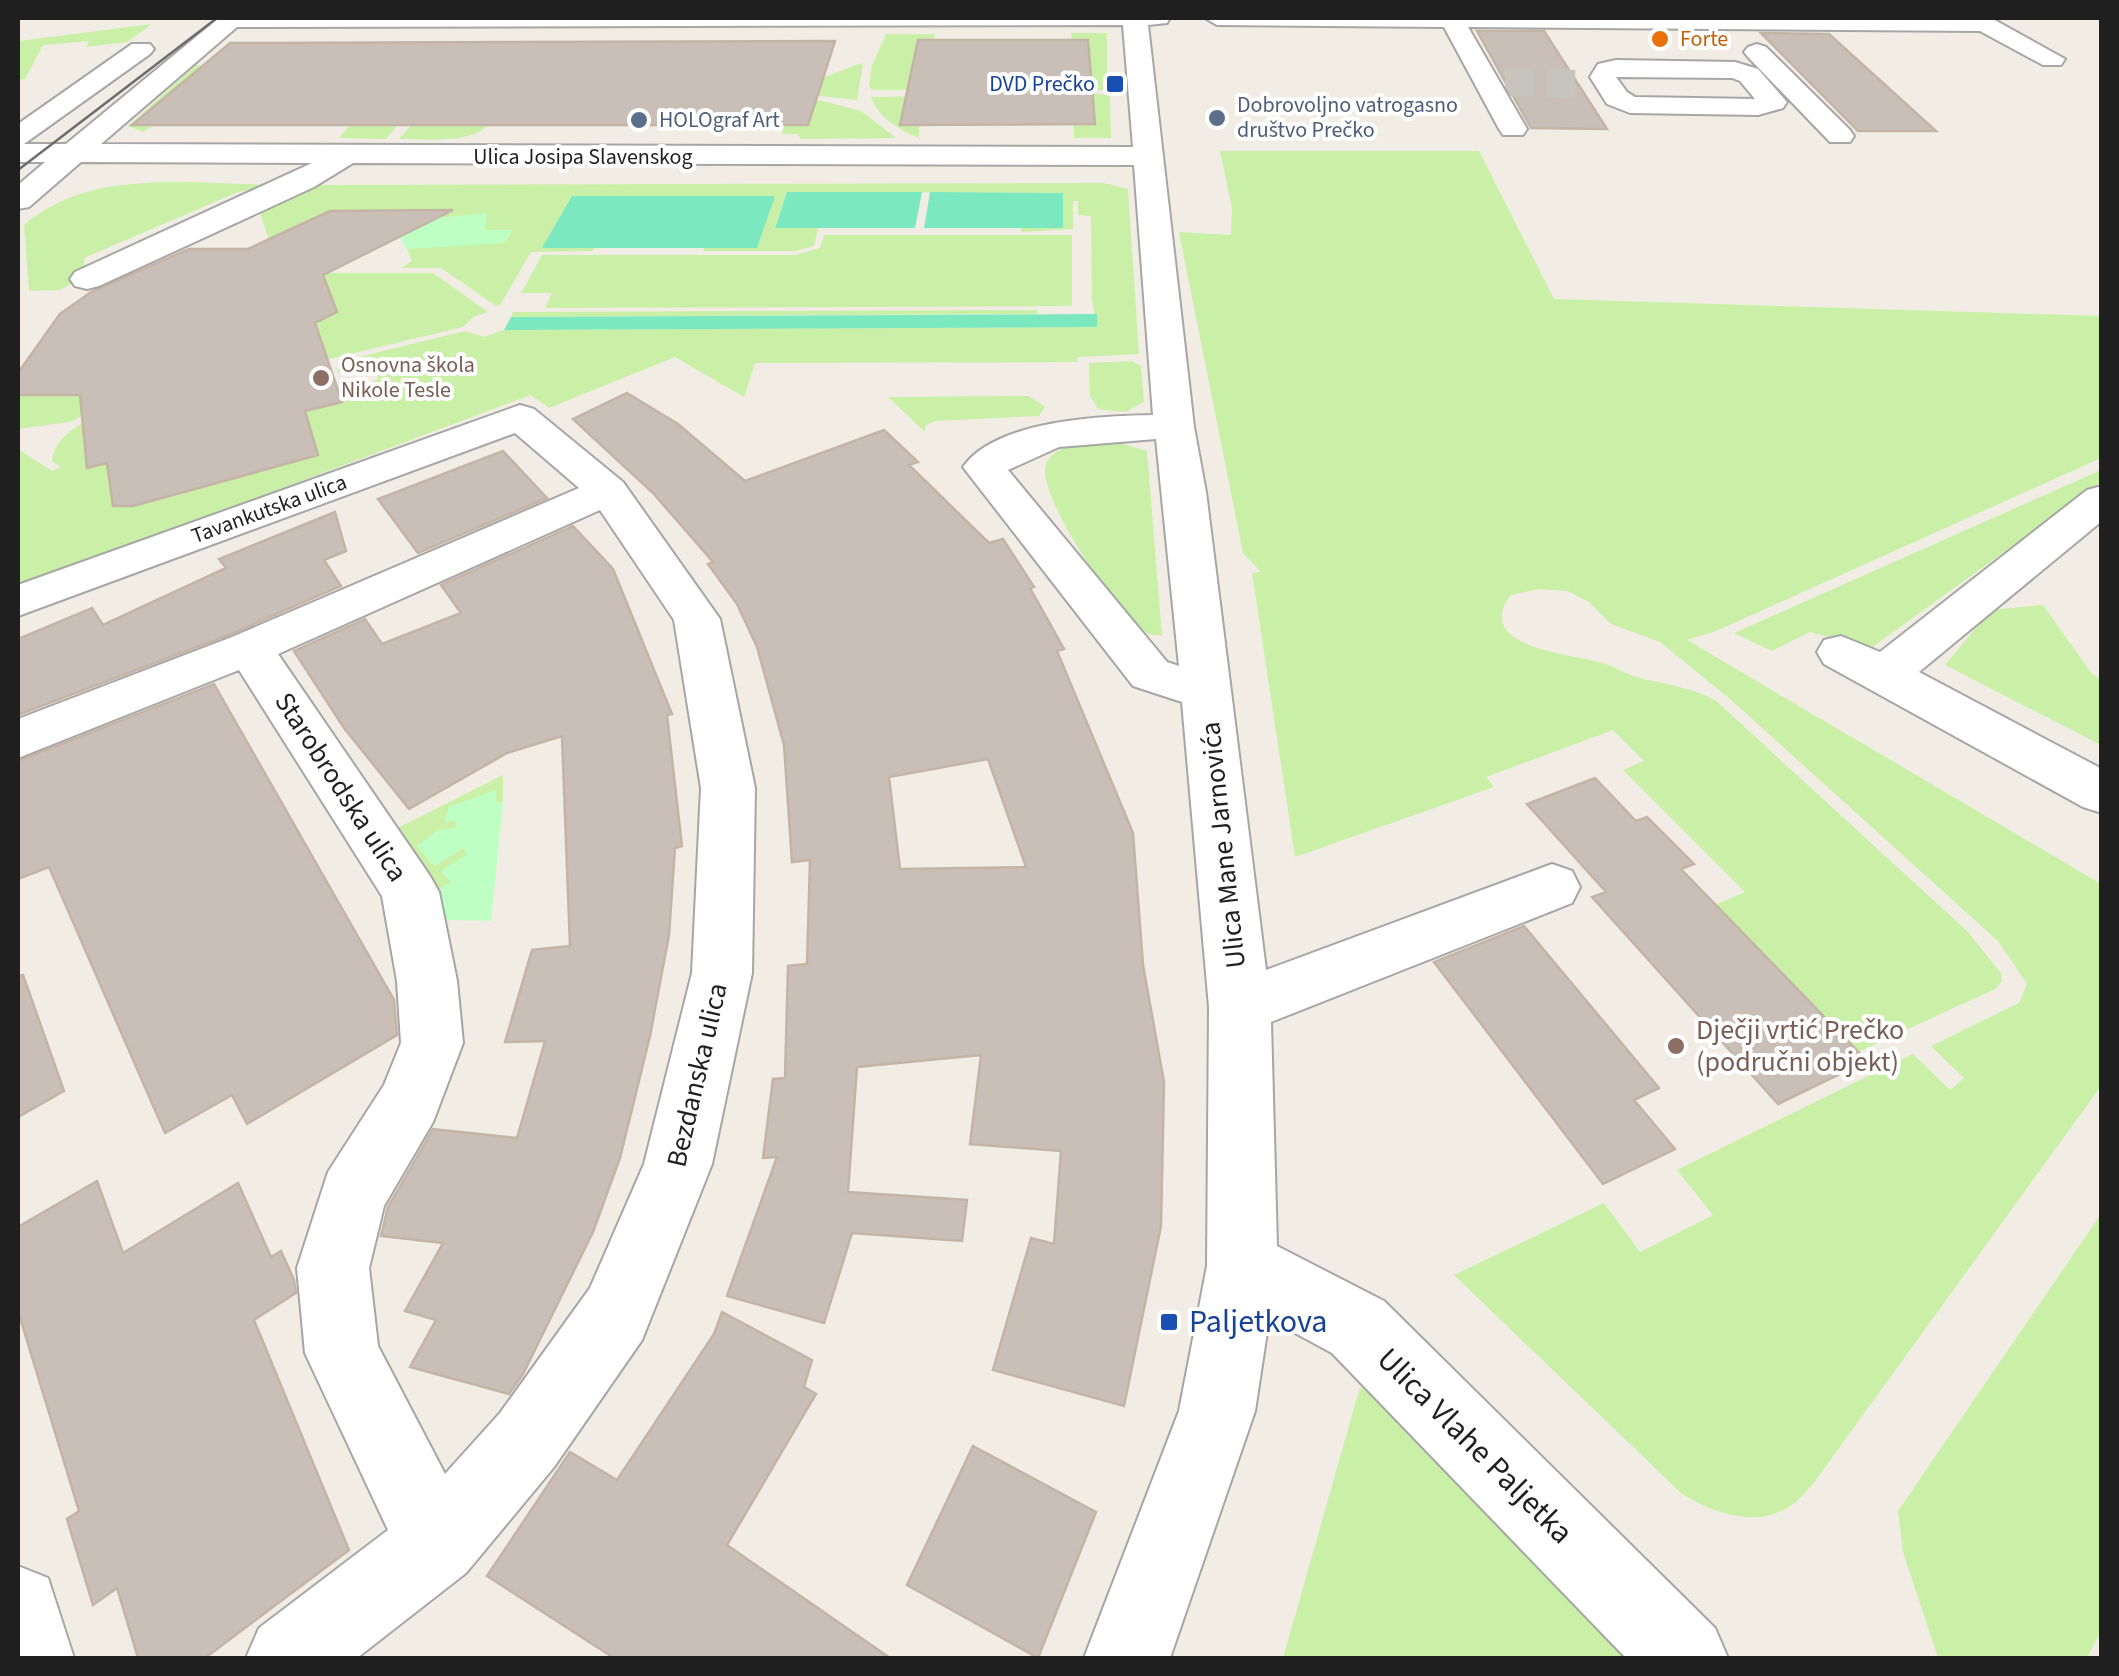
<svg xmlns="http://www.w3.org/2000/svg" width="2119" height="1676" viewBox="0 0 2119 1676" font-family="'Source Sans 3',sans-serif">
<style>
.grass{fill:#c9f0a6}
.park{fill:#beffc4}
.pitch{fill:#7be8bf}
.building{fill:#cabfb7;stroke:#c4b4a6;stroke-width:2.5;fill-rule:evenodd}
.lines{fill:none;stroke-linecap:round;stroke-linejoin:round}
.minor-tunnel{stroke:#c7c4bd;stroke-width:28;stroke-dasharray:28 14;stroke-linecap:butt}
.minor-casing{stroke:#a6a6a6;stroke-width:4}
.minor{fill:#fff;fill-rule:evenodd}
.tram{stroke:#6d6d6d;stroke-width:2.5}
.food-dot{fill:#e8710a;stroke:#fff;stroke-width:4}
.transit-dot{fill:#1a4fb4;stroke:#fff;stroke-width:4}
.service-dot{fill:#5c6f8a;stroke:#fff;stroke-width:4}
.education-dot{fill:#8d6e63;stroke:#fff;stroke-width:4}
.labels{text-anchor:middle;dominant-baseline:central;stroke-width:8;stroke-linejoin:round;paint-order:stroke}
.far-food-label{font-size:22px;fill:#c56008;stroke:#fff;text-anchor:start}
.far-transit-label{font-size:22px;fill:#164399;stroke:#fff;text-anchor:end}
.far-service-label{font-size:22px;fill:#4e5e75;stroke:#fff;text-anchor:start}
.far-street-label{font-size:22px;fill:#1f1f1f;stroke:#fff}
.far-education-label{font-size:22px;fill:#785e54;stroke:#fff;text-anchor:start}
.street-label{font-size:28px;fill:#1f1f1f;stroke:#fff}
.education-label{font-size:28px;fill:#785e54;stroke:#fff;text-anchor:start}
.near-transit-label{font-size:32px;fill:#164399;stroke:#fff;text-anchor:start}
.near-street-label{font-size:32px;fill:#1f1f1f;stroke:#fff}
</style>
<rect width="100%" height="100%" fill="#f1ede5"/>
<path class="grass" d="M152,24l-25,18 -41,5 3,-6 -46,4 -18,34 -7,1v-39z
M1071,33h36v57h-235l-3,-4 3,-21 14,-31h49l-1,6h-16l-2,17 174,-1v-16h-18z
M863,63l-6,37 -74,-8 76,-28z
M196,65l14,3 209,33 -33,38 -47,-1 12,-14 37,-17h-236l-21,17 23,1 -11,7 -15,-6z
M1102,94l8,2 1,42h-37v-14h21l-176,1v13c-20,-8 -41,-21 -48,-41z
M814,99l47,12 35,27 -95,1 -4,-5h-15l2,-9h24l5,-18 -325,18c-17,19 -64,14 -89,14l32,-37z
M1220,151h259l75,148 547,17v142l-385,173 -29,9 414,244v202l-288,398c-7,7 -15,18 -24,23 -34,21 -78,6 -108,-14l-227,-218 150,-72 36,49 73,-37 -36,-45 236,-116 37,36 14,-12 -33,-32 88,-43 8,-19 -29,-43 -268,-242 -70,-57 -49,-18 -21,-21 -22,-12 -28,-2 -29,6c-39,51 56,59 84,66 16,3 29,13 45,17 27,7 50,9 75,22l252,231 34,42 1,8 -7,8 -137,63 -143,-147 30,-13 -122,-122 21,-9 -31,-31 -127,47 8,10 -199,70 -43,-284 9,-1 -18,-19 -64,-321 52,3 1,-27z
M1104,183l24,6 11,165 -61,3 -1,5 -322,1 -11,34 -69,-40 -126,51 -18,-13 -513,192v-138l34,22 9,-4 -9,-6c3,-29 37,-40 59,-53l-24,60 20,-5 26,43 169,-46 15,-10 -12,-39 36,-9 -2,-8 23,-6 16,-9 -3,-13 -37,7 -1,-5 20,-5 2,-6 106,-26 19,6 20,-7 593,-3 -5,-26 -1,-85 -13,-1v-14h-5v28l-52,3v-4h42l-1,-35 -275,-1 -12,35 43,1 -4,18 -19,5h-92l2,-4h52l17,-51 -232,51 53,1 -3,3 -61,1 -31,53 -4,1 -55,-38h-40l11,-7 -5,-12 29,-3 -45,-35h-61l-52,24 -6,15 -13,-41 56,-24z
M281,185l-43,7 -154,66 1,18 -25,14 -31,1 -5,-66c69,-59 172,-40 257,-40z
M824,235h248v71l-527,2 7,-15h-31l21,-38h254l24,-7z
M307,273h126l55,39 -15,5 -10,10 -184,44 -1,-28 59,-31 -10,-30h-29z
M1037,310v4l-526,3 2,-5z
M1132,361l9,5 3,36 -19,10 -27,-3 -8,-13 -1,-33z
M152,382l-82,40 -52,7v-35z
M1029,396l16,11 -6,9 -104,5 -10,5v6l-37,-35z
M1109,440l38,11 15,185c-8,-1 -14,-1 -21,-7 -25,-18 -106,-136 -95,-165 8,-21 44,-21 63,-24z
M2101,470v12l-230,166 -61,-16 -38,19 -38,-18z
M2043,605l49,69 9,5v66l-156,-80 46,-55z
M503,775v28l-8,-1 1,-11 -50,31 9,-2 3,8 -41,17 17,21 29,-18 6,6 -27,18 10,10 -24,14 -34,-66z
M2101,1214v418l-14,26h-149l-35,-106 -5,-41z
M1360,1387l21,12 32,30 220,229h-350z"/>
<path class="park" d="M487,213l-2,17h28l-9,13 -97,6 -7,-12 8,-16z
M496,790l-1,11 8,2 -12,118 -43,-1 -20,-24 23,-14 -10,-11 27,-17 -5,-6 -29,18 -17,-20 21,-16 19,-2 -2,-8 -10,2 4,-15z"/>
<path class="pitch" d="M787,192h135l-7,36h-140z
M930,192l133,1v35h-139z
M572,196h203l-18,52h-215z
M1097,314v13l-593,3 7,-13z"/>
<path class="building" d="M1477,31h67l63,98 -76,-1z
M1761,33l68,1 107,97h-78z
M918,40h170l7,84 -195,1z
M835,41l-27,84h-676l98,-82z
M453,210l-130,65 14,37 -22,11 27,79 -37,9 13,44 -185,51h-20l-6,-43 -20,5 -7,-73h-62v-22l42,-59 31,-22 98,-43h59l82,-38z
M627,393l51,31 67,57 139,-51 34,32 -9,3 80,78 14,-4 31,48 -4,1 34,61 -7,2 76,182 10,132 21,117 -3,144 -37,180 -131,-36 38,-132 23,6 7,-93 -91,-7 11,-89 -124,12 -9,125 119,8 -5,41 -110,-8 -28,90 -97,-27 50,-139 -14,1 10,-79 12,-1 3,-112 19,-2 3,-104 -18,2 -8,-117 -27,-98 -20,-43 -29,-40 5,-2 -60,-69 -80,-74zM988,759l38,108 -126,2 -11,-92z
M503,451l44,47 -129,55 -40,-54z
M335,512l11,39 -22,9 17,26 -110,48 -213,81v-76l74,-31 11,17 123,-57 -7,-9z
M573,526l40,43 59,145 -5,1 15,131 -7,2 -6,87 -19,101 -30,122 -27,74 -70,142 -14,20 -99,-27 26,-47 -31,-9 38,-68 -62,-7 7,-29 45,-78 84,9 28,-97 -40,1 27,-92 38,-4 -8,-210 -55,17 -98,56 -65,-81 -50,-77 71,-32 17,25 79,-31 -20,-28z
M214,684l180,316 3,35 -150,89 -15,-29 -67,38 -116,-266 -31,12v-118z
M1595,778l41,43 11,-4 47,47 -13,5 186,192 -89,43 -186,-207 14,-5 -79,-88z
M1524,926l135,162 -25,12 41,49 -72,35 -169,-222z
M23,975l41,116 -46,26v-141z
M97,1181l26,72 115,-70 33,74 10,-6 13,29 2,13 -42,27 95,230 -144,108h-67l-21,-70 -24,17 -26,-86 12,-8 -61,-200v-84z
M722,1312l90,48 -8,27 12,7 -89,151 163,113h-276l-127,-82 83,-124 47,28 97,-146z
M973,1446l123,66 -58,146 -131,-73z"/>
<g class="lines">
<path class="minor-tunnel" d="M1505,82l73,2"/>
<defs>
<path id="minor" d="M219,18h951l-3,5 -19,2 46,402 12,65 60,478 286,-106 20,7 8,16 -8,16 -301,119 6,224 107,55 331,327 13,30h-102l-294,-305 -63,-34 -14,92 -85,247h-86l95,-247 28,-145 2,-259 -27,-305 -49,-16 -170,-219c33,-47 138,-51 190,-52l-19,-250 -781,-2 -39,24 -215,99 -12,3 -12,-3 -5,-7 5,-7 237,-109 -231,-1 -52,45 -11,2v-24l27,-23h-27v-38l114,-80h18l4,5 -4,5 -126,90h42zM1123,25l10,122 -1032,-3 136,-117zM1156,439l23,227 -12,-4 -159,-192 51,-23z
M1205,18h786l74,41 -4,6h-18l-63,-34 -512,-4 59,102 -4,6h-20l-4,-6 -55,-102 -227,-2z
M1757,44l9,3 84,83 4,6 -4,6h-20l-82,-85 -4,-5 4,-5z
M1616,60l119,2 23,7 29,33 -4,6 -25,7 -128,-2 -23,-9 -17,-27 8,-13zM1616,77l116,1 8,3 15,18 -120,-2 -8,-5z
M520,405l14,4 89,73 97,137 35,169 -3,185 -40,191 -70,176 -88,127 -88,106 -109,85h-111l13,-30 129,-98 -83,-177 -8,-85 31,-96 56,-87 17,-42 -4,-62 -15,-85 -143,-226 -221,88v-39l214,-82 347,-149 -64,-55 -497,183v-31zM600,510l74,110 27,168 -9,185 -48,191 -54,124 -90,125 -55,61 -67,-128 -9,-78 15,-62 49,-84 30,-79 -6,-62 -18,-89 -9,-16 -152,-222z
M2102,486v35l-183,151 183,97v44l-19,-6 -259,-143 -7,-12 7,-12 17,-4 39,16 207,-162z
M18,1566l30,12 26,80h-56z"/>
</defs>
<use href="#minor" class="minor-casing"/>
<use href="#minor" class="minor"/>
<path class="tram" d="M18,170l199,-152"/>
</g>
<circle class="food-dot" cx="1660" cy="39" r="10"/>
<g class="transit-dot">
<rect x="1105" y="74" width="20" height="20" rx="5"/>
<rect x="1159" y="1312" width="20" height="20" rx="5"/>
</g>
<g class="service-dot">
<circle cx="1217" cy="118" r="10"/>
<circle cx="639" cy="120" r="10"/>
</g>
<g class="education-dot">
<circle cx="321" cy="378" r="10"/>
<circle cx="1676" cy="1046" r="10"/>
</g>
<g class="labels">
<g class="far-food-label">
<text x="1680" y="39">Forte</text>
</g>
<g class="far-transit-label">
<text x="1095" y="84">DVD Prečko</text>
</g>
<g class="far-service-label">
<text x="1237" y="105">Dobrovoljno vatrogasno<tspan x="1237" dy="25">društvo Prečko</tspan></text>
<text x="659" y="120">HOLOgraf Art</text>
</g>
<g class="far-street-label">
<text x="583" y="157">Ulica Josipa Slavenskog</text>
<text transform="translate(269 509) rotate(-20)">Tavankutska ulica</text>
</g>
<g class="far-education-label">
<text x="341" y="365">Osnovna škola<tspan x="341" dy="25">Nikole Tesle</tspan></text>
</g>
<g class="street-label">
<text transform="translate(341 787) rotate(57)">Starobrodska ulica</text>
<text transform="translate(1223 845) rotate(-96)">Ulica Mane Jarnovića</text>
<text transform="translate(697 1075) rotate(-77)">Bezdanska ulica</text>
</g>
<g class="education-label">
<text x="1696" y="1030">Dječji vrtić Prečko<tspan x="1696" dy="32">(područni objekt)</tspan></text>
</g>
<g class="near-transit-label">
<text x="1189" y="1322">Paljetkova</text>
</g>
<g class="near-street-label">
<text transform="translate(1475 1446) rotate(45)">Ulica Vlahe Paljetka</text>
</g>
</g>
<rect width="2119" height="1676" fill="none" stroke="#1f1f1f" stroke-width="40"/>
</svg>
